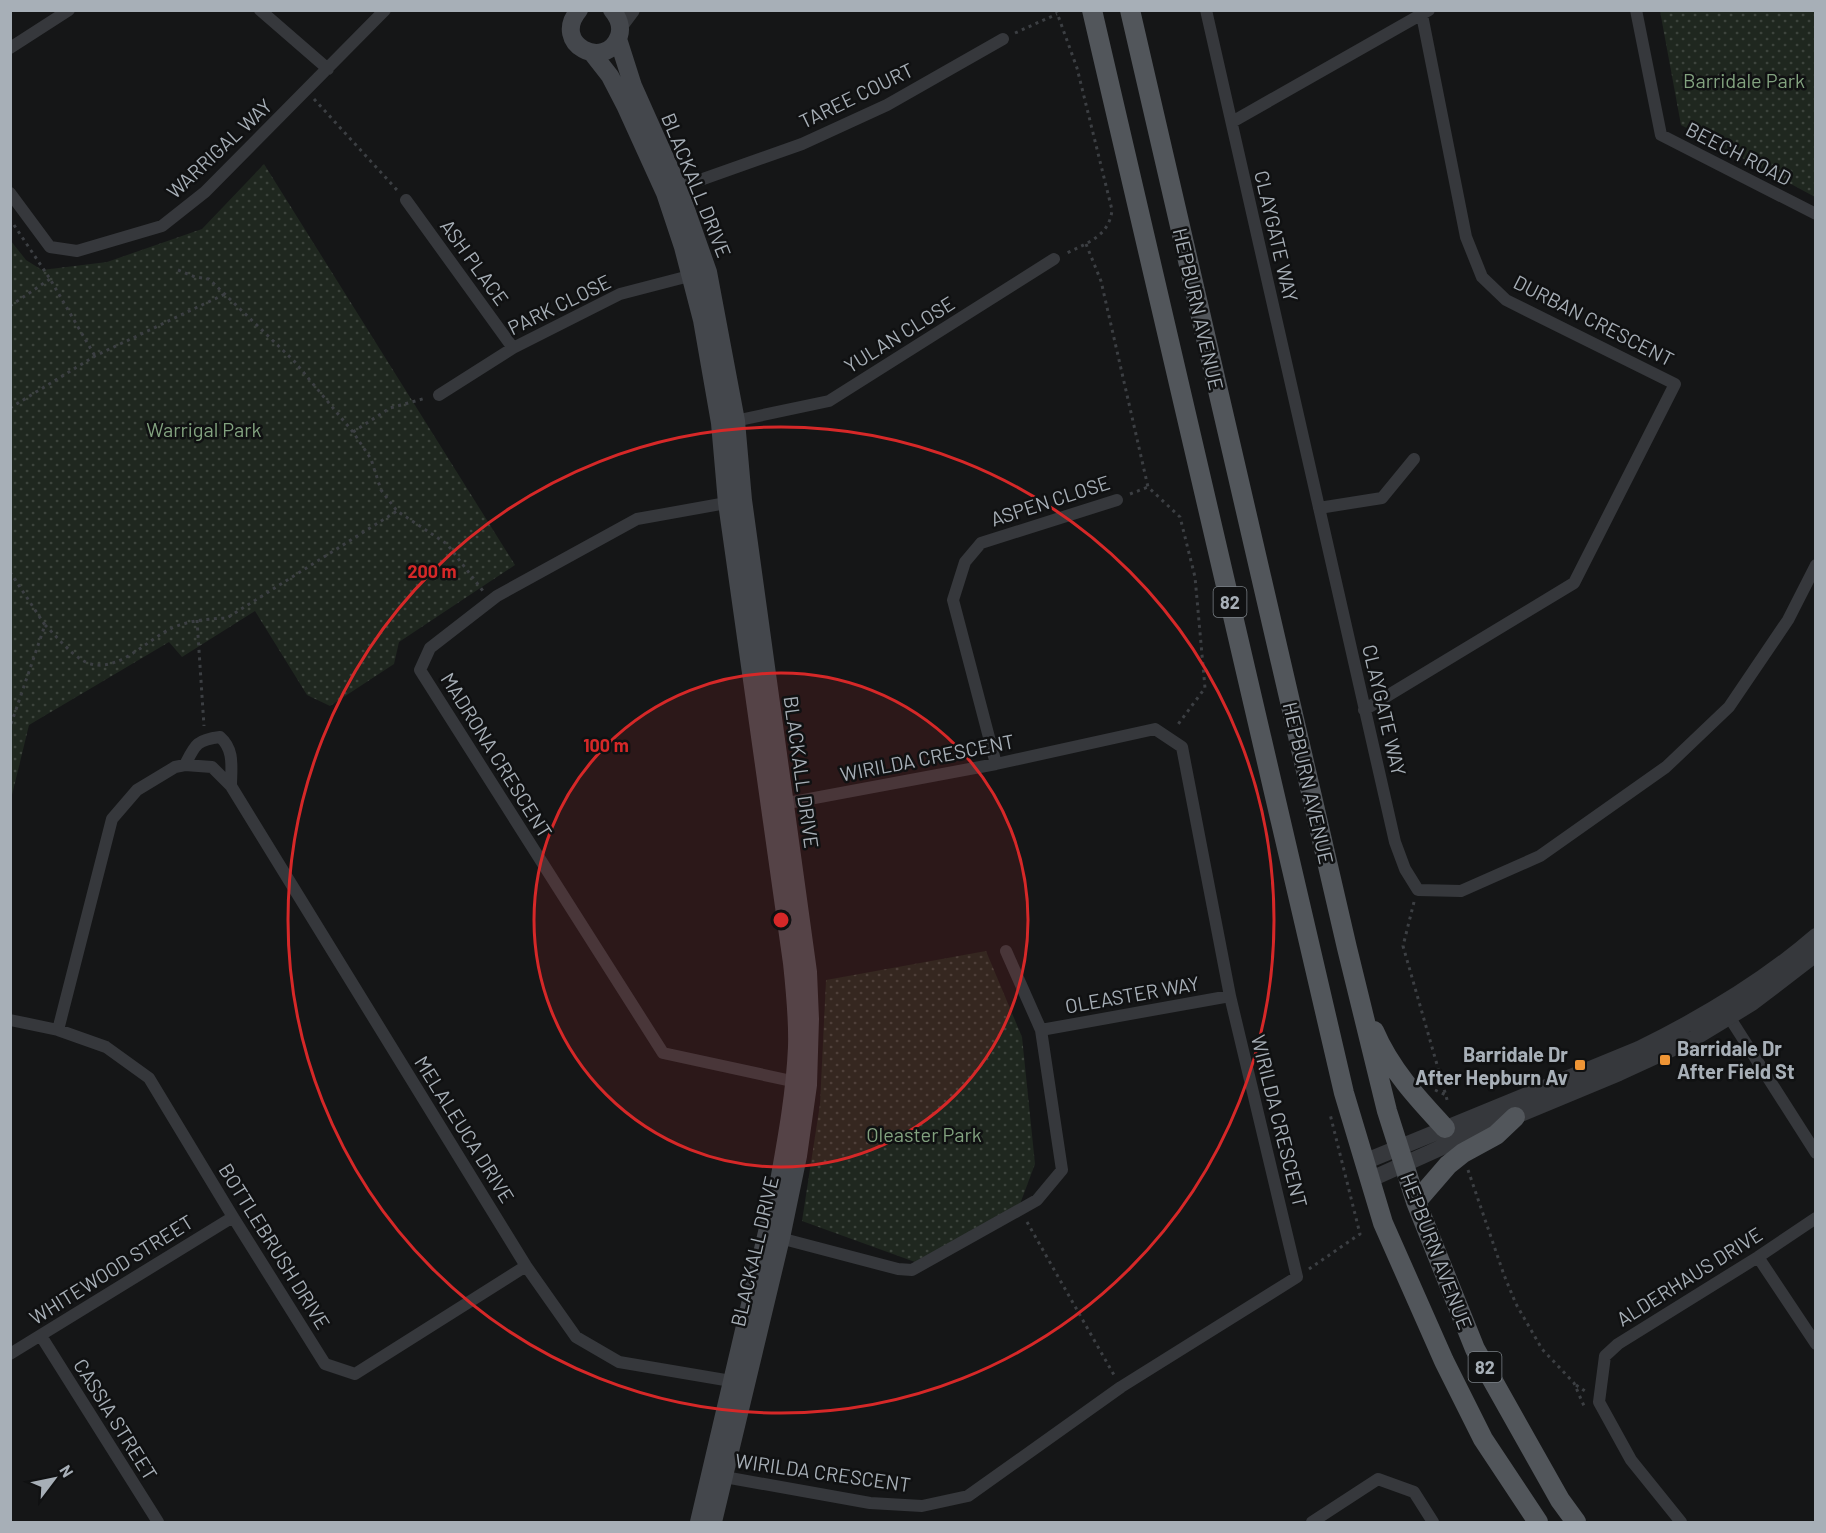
<svg xmlns="http://www.w3.org/2000/svg" width="1826" height="1533" viewBox="0 0 1826 1533" font-family="Barlow,sans-serif">
<style>
.park{fill:url(#park-dots)}
.lines{fill:none;stroke-linecap:round;stroke-linejoin:round}
.path{stroke:#3c3f43;stroke-width:3;stroke-dasharray:3 4.5;stroke-linecap:butt}
.minor{stroke:#36383c;stroke-width:12}
.tertiary{stroke:#36383c;stroke-width:16}
.secondary{stroke:#44474c;stroke-width:18}
.primary{stroke:#52565b;stroke-width:20}
.ring{fill:none;stroke:#d62828;stroke-width:3}
.poi-dot{fill:#ef9535;stroke:#101112;stroke-width:2}
.labels{text-anchor:middle;dominant-baseline:central;stroke-width:5;stroke-linejoin:round;paint-order:stroke}
.shield{fill:#101112;stroke:#7a8086;stroke-width:1.5}
.shield-label{font-size:18px;font-weight:bold;fill:#a7afb7}
.park-label{font-size:20px;fill:#82a27f;stroke:#101112}
.street-label{font-size:20px;fill:#a7afb7;stroke:#101112}
.poi-label{font-size:20px;font-weight:bold;fill:#a7afb7;stroke:#101112;text-anchor:start}
.centre{fill:#d62828;stroke:#101112;stroke-width:3}
.ring-label{font-size:18px;text-anchor:middle;font-weight:bold;fill:#d62828;stroke:#101112;stroke-width:5;stroke-linejoin:round;paint-order:stroke}
</style>
<defs>
<pattern id="park-dots" width="8" height="8" patternUnits="userSpaceOnUse" patternTransform="scale(1.5)"><rect width="8" height="8" fill="#1f271f"/><path d="M2 2h.1M6 6h.1" fill="none" stroke="#3d443d" stroke-width="1.8" stroke-linecap="round"/></pattern>
</defs>
<rect width="100%" height="100%" fill="#151617"/>
<path class="park" d="M1660,11h155v186l-134,-72z
M264,164l251,401 -116,77 -5,22 -64,42 -23,-11 -52,-84 -73,46 -13,-15 -140,83 -18,74v-558l15,19 16,10 65,-8 95,-33z
M986,951l36,86 13,127 -15,40 -105,58 -113,-41 18,-117 6,-124z"/>
<g class="lines">
<path class="path" d="M1056,10l21,58 35,142c-3,26 -23,32 -45,43
M1015,33l42,-19
M314,99l83,91
M14,225l36,54 45,77
M1086,244l15,37 47,206 32,30 15,60 10,111 -29,39
M178,270l17,7 14,2 85,82 59,71 18,27 10,31 16,21 50,33 36,47
M10,306l40,-27
M10,408l85,-52 130,-62
M353,432l37,-24 36,-10
M1130,494l18,-7
M10,572l35,53 -35,102
M197,620l7,106
M45,625c11,11 24,27 37,35 31,19 64,-20 90,-32 18,-8 36,-9 55,-10l170,-107
M1414,902l-11,44 45,157
M1435,1090l11,5
M1468,1170l36,105 12,29 26,45 32,34 10,23
M1027,1222l87,153
M1309,1269l51,-35 -30,-120
M1576,1385l12,8"/>
<path class="minor" d="M260,10l68,59
M1206,10l189,832 10,27 13,21 43,1 79,-35 126,-89 63,-60 59,-87 28,-55
M1636,10l25,125 155,79
M10,48l59,-38
M1232,122l197,-112
M672,190l130,-46 85,-39 116,-66
M10,193l40,54 27,4 85,-25 43,-34 180,-182
M406,200l107,148
M439,395l74,-47 107,-54 77,-20
M730,422l99,-21 225,-142
M732,502l-95,17 -140,77 -67,52 -10,22 243,383 138,30
M1319,508l63,-10 32,-39
M1364,710l210,-127 101,-199 -169,-84 -24,-23 -16,-40 -44,-222
M996,764l-43,-164 12,-38 16,-19 136,-43
M185,765c10,-20 11,-25 35,-28 15,13 11,31 11,49
M1726,1012l90,141
M10,1020l48,10 48,17 43,31 84,139 92,147 30,10 171,-108
M58,1030l54,-211 25,-29 38,-23 10,-2 27,2 19,19 295,480 50,71 43,25 118,20
M1041,1030l189,-34
M776,1237l122,32 14,1 125,-70 25,-30 -21,-140 -35,-79
M1758,1257l58,87
M41,1336l117,186
M10,1354l223,-137
M719,1476l151,27 52,3 46,-10 153,-109 176,-110 -67,-281 -48,-249 -27,-18 -159,35 -219,41
M1312,1522l66,-43 36,13 19,30
M1681,1522l-50,-62 -32,-58 6,-46 13,-12 140,-87 58,-39"/>
<path class="tertiary" d="M620,26l12,-16
M1364,1162l275,-113c63,-31 123,-66 177,-113
M1369,1180l89,-40 161,-67 74,-34 59,-36 64,-49"/>
<path class="secondary" d="M579,10c-29,34 27,62 40,26 3,-9 -1,-19 -7,-26
M618,39l15,47 45,101 30,85 28,149 7,79 65,472 2,47 -2,66 -10,71 -17,82 -68,284
M592,53l18,23 15,29 40,88 18,54 19,73 18,103 7,80 65,460c3,28 6,56 5,84 -2,45 -10,90 -18,134l-80,341"/>
<path class="primary" d="M1092,10l252,1083 39,130 61,138 39,78 55,83
M1130,10l217,938 40,163 29,91 59,147 85,151 16,22
M1374,1031c16,38 44,68 71,97
M1416,1202l32,-37 15,-12 33,-18 19,-18"/>
</g>
<circle cx="781" cy="920" r="247" fill="#d62828" fill-opacity=".12"/>
<g class="ring">
<circle cx="781" cy="920" r="247"/>
<circle cx="781" cy="920" r="493"/>
</g>
<g class="poi-dot">
<rect x="1659" y="1054" width="12" height="12" rx="3"/>
<rect x="1574" y="1059" width="12" height="12" rx="3"/>
</g>
<g class="labels">
<g class="shield">
<rect x="1213.5" y="587" width="33" height="30" rx="4.5"/>
<rect x="1468.5" y="1352" width="33" height="30" rx="4.5"/>
</g>
<g class="shield-label">
<text x="1230" y="602">82</text>
<text x="1485" y="1367">82</text>
</g>
<g class="park-label">
<text x="1744" y="80">Barridale Park</text>
<text x="204" y="429">Warrigal Park</text>
<text x="924" y="1134">Oleaster Park</text>
</g>
<g class="street-label">
<text transform="translate(856 95) rotate(-26)">TAREE COURT</text>
<text transform="translate(219 148) rotate(-43)">WARRIGAL WAY</text>
<text transform="translate(1739 153) rotate(27)">BEECH ROAD</text>
<text transform="translate(697 185) rotate(68)">BLACKALL DRIVE</text>
<text transform="translate(1277 236) rotate(77)">CLAYGATE WAY</text>
<text transform="translate(475 262) rotate(54)">ASH PLACE</text>
<text transform="translate(559 304) rotate(-26)">PARK CLOSE</text>
<text transform="translate(1199 309) rotate(77)">HEPBURN AVENUE</text>
<text transform="translate(1594 320) rotate(27)">DURBAN CRESCENT</text>
<text transform="translate(899 334) rotate(-32)">YULAN CLOSE</text>
<text transform="translate(1050 500) rotate(-18)">ASPEN CLOSE</text>
<text transform="translate(1385 710) rotate(77)">CLAYGATE WAY</text>
<text transform="translate(497 755) rotate(58)">MADRONA CRESCENT</text>
<text transform="translate(927 757) rotate(-11)">WIRILDA CRESCENT</text>
<text transform="translate(802 772) rotate(82)">BLACKALL DRIVE</text>
<text transform="translate(1309 783) rotate(77)">HEPBURN AVENUE</text>
<text transform="translate(1132 994) rotate(-10)">OLEASTER WAY</text>
<text transform="translate(1280 1121) rotate(76)">WIRILDA CRESCENT</text>
<text transform="translate(465 1129) rotate(58)">MELALEUCA DRIVE</text>
<text transform="translate(275 1246) rotate(58)">BOTTLEBRUSH DRIVE</text>
<text transform="translate(754 1251) rotate(-77)">BLACKALL DRIVE</text>
<text transform="translate(1437 1251) rotate(69)">HEPBURN AVENUE</text>
<text transform="translate(111 1269) rotate(-32)">WHITEWOOD STREET</text>
<text transform="translate(1689 1276) rotate(-32)">ALDERHAUS DRIVE</text>
<text transform="translate(116 1419) rotate(58)">CASSIA STREET</text>
<text transform="translate(823 1472) rotate(8)">WIRILDA CRESCENT</text>
</g>
<g class="poi-label">
<text x="1677" y="1048">Barridale Dr<tspan x="1677" dy="23">After Field St</tspan></text>
<text x="1568" y="1054" text-anchor="end">Barridale Dr<tspan x="1568" dy="23">After Hepburn Av</tspan></text>
</g>
</g>
<circle cx="781" cy="920" r="9" class="centre"/>
<g class="ring-label">
<text x="432" y="578">200 m</text>
<text x="606" y="752">100 m</text>
</g>
<rect width="1826" height="1533" fill="none" stroke="#a7afb7" stroke-width="24"/>
<g transform="translate(54 1479) rotate(58)" stroke="#101112" stroke-width="4.5" paint-order="stroke">
<path d="M0-4.5L10 22L0 15L-10 22Z" fill="#a7afb7"/>
<text y="-9" font-size="16" font-weight="bold" text-anchor="middle" fill="#a7afb7">N</text>
</g>
</svg>
